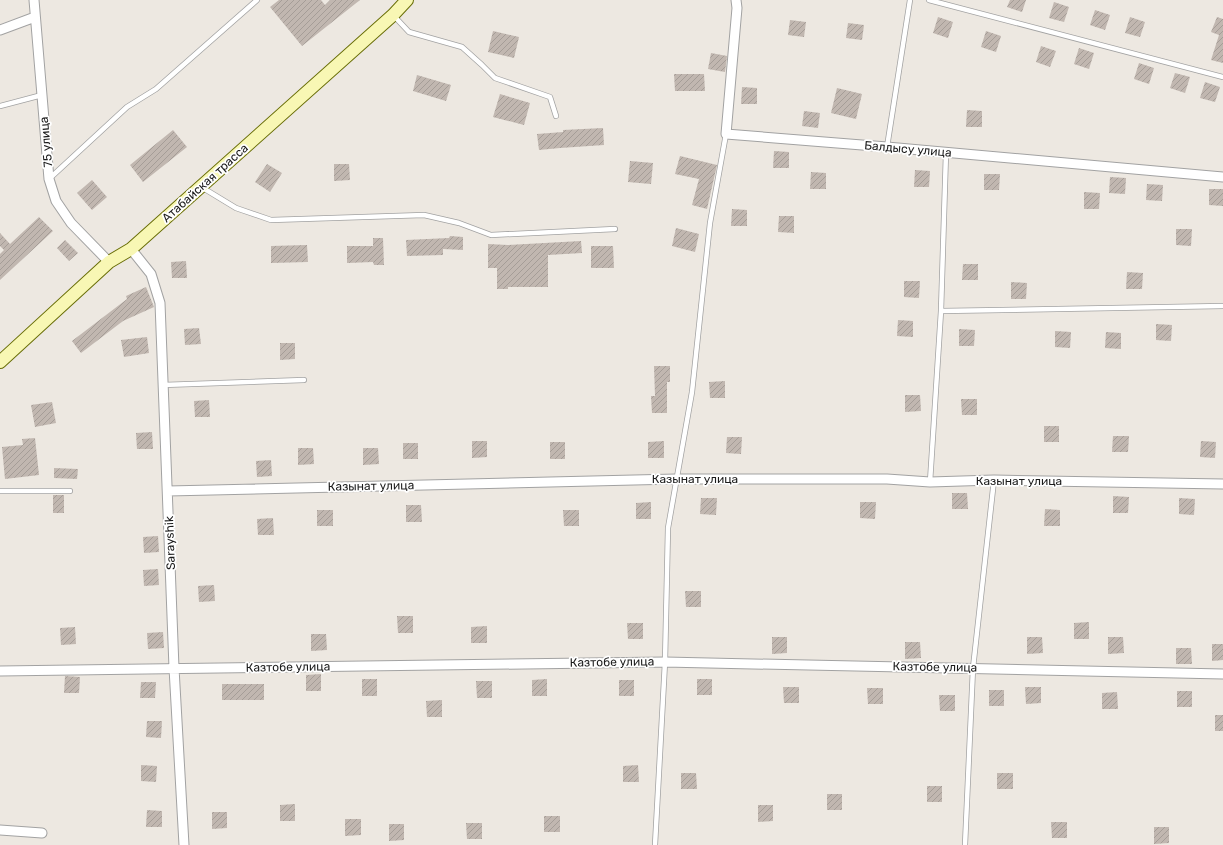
<svg xmlns="http://www.w3.org/2000/svg" width="1223" height="845" viewBox="0 0 1223 845" font-family="Rubik,sans-serif">
<style>
.building{fill:url(#building-hatch)}
.lines{fill:none;stroke-linecap:round;stroke-linejoin:round}
.service-casing{stroke:#a2a2a2;stroke-width:6}
.minor-casing{stroke:#a2a2a2;stroke-width:11}
.secondary-casing{stroke:#696e07;stroke-width:14}
.service{stroke:#fff;stroke-width:4.5}
.minor{stroke:#fff;stroke-width:9}
.secondary{stroke:#f8f7b4;stroke-width:12}
.labels{text-anchor:middle;dominant-baseline:central;stroke-width:3.5;stroke-linejoin:round;paint-order:stroke}
.street-label{font-size:12px;fill:#1b1b1b;stroke:#fff}
</style>
<defs>
<pattern id="building-hatch" width="6" height="6" patternUnits="userSpaceOnUse"><rect width="6" height="6" fill="#c1b7b0"/><path d="M-1 1l2-2M0 6l6-6M5 7l2-2" fill="none" stroke="#a59d97"/></pattern>
</defs>
<rect width="100%" height="100%" fill="#ede8e1"/>
<path class="building" d="M279,0h42l4,5 5,-5h30l-58,46 -32,-39z
M1010,0h16l-4,12 -15,-5z
M1054,2l15,5 -5,15 -15,-4z
M1095,10l15,5 -5,15 -15,-5z
M938,17l15,5 -5,16 -15,-5z
M1130,17l15,5 -5,15 -15,-4z
M1217,17l6,2v44l-12,-3 8,-25 -8,-3z
M790,20l16,2 -2,15 -16,-2z
M848,23l16,2 -2,15 -16,-2z
M493,31l26,6 -5,21 -26,-6z
M986,31l15,5 -5,16 -15,-5z
M1041,46l15,5 -6,16 -14,-5z
M1079,48l15,5 -5,16 -15,-5z
M711,53l16,3 -2,16 -17,-3z
M1139,63l15,5 -5,16 -15,-5z
M1175,73l15,4 -5,16 -15,-5z
M674,74h30l1,17h-30z
M417,75l34,10 -5,16 -33,-10z
M1205,82l15,5 -5,15 -15,-4z
M742,87l15,1v16h-16z
M837,88l25,6 -6,25 -25,-6z
M500,94l30,9 -6,22 -31,-8z
M967,110l15,1v16h-16z
M804,111l16,2 -2,15 -16,-2z
M603,128l1,17 -44,3 -21,2 -2,-16 26,-2v-2z
M173,130l14,17 -44,35 -13,-17z
M774,151l15,1v16h-16z
M680,156l37,9 -10,44 -15,-4 7,-26 -24,-5z
M630,161l23,2 -2,21 -23,-2z
M267,164l15,9 -12,19 -15,-10z
M334,164h15l1,16 -16,1z
M915,170l15,1 -1,16h-15z
M811,172l15,1v16h-16z
M984,174h16l-1,16h-15z
M1110,177l16,1 -1,16 -16,-1z
M92,180l15,17 -15,13 -15,-17z
M1147,184l16,1 -1,16 -16,-1z
M1209,189h14v17l-14,-1z
M1084,192l16,1 -1,16h-15z
M732,209l15,1v16h-16z
M779,216h15v17l-16,-1z
M39,217l14,14 -53,49v-26l4,-4 -4,-4v-13l10,11z
M676,228l23,6 -4,18 -23,-6z
M1176,229h16l-1,17 -15,-1z
M450,236l13,1v13l-20,-1v6l-36,1 -1,-16 43,-2z
M373,238h10l1,27h-10l-1,-3 -26,1v-17h26z
M65,240l13,13 -9,8 -12,-13z
M581,241l1,12 -34,2v32h-40v2h-11v-21h-9v-24l20,1z
M307,245l1,17 -37,1v-17z
M591,246h22l1,22h-23z
M186,261l1,17h-15l-1,-16z
M963,264h15v16h-16z
M1127,272l16,1 -1,16h-16z
M904,281h16l-1,17 -15,-1z
M1011,282l16,1 -1,16h-15z
M146,287l8,20 -31,14 -42,32 -9,-12 55,-42 -1,-3z
M898,320l15,1v16l-16,-1z
M1156,324l16,1 -1,16 -15,-1z
M199,328l2,16 -16,1 -1,-16z
M959,329l16,1 -1,16h-15z
M1055,331l16,1 -1,16 -15,-1z
M1106,332l15,1v16l-16,-1z
M147,337l2,16 -25,4 -3,-17z
M280,343h15v16l-15,1z
M654,366h16v16h-3v31h-15l-1,-17h4z
M725,381v17h-15l-1,-16z
M905,395h15l1,16 -16,1z
M961,399h16v16h-15z
M209,400l1,17h-15l-1,-16z
M52,402l4,21 -21,4 -4,-22z
M1044,426h15v16h-15z
M152,432l1,17h-16l-1,-16z
M1113,436h16l-1,16h-16z
M727,437h15l-1,17 -15,-1z
M35,438l4,37 -34,4 -3,-32 21,-2 -1,-6z
M472,441h15v16l-15,1z
M664,441v17h-16v-16z
M1201,441l15,1 -1,16 -15,-1z
M550,442h15v17h-15z
M403,443h15v16h-15z
M298,448h15l1,16 -16,1z
M363,448h15l1,16 -16,1z
M271,460l1,16 -15,1 -1,-16z
M54,468l24,1 -1,10 -23,-1z
M952,493h15l1,16h-16z
M53,495h11v18h-11z
M1113,496l16,1 -1,16h-15z
M701,498h16l-1,17 -16,-1z
M1179,498l16,1 -1,16 -15,-1z
M651,502v17h-15v-16z
M860,502h16l-1,17 -15,-1z
M406,505h15l1,17h-16z
M1045,509l15,1v16h-16z
M317,510h16v16h-16z
M563,510h16v16h-15z
M273,518l1,17h-16l-1,-16z
M158,536l1,16 -15,1 -1,-16z
M158,569l1,16 -15,1 -1,-16z
M214,585l1,16 -16,1 -1,-16z
M685,591h16v16h-15z
M397,616h16v17h-15z
M1089,622v17h-15v-16z
M627,623h16v16h-15z
M487,626v17h-16v-16z
M75,627l1,17 -15,1 -1,-17z
M163,632l1,16 -16,1 -1,-16z
M311,634h15l1,16 -16,1z
M772,637h15v16l-15,1z
M1027,637h15l1,16 -16,1z
M1108,637h15l1,16 -16,1z
M905,642h15l1,16 -16,1z
M1212,644h11v16l-11,1z
M1176,648h15l1,16h-16z
M321,674v17h-15v-16z
M65,676l15,1 -1,16h-15z
M362,679h15v17h-15z
M547,679v17h-15v-16z
M697,679h15v16h-15z
M619,680h15v16h-15z
M476,681h16v17h-15z
M141,682h15l-1,16h-15z
M222,684h42v16h-42z
M783,687h16v16h-15z
M1025,687h16v16l-15,1z
M867,688h16v16h-15z
M989,690h15v16h-15z
M1177,691h15v16h-15z
M1117,692l1,17h-16v-16z
M939,695h16v16h-15z
M442,700v17h-15l-1,-16z
M1215,715h8v16h-8z
M147,721h15l-1,17 -15,-1z
M141,765l16,1 -1,16 -15,-1z
M638,765l1,17h-16v-16z
M681,773h15l1,16h-16z
M997,773h16v16h-16z
M927,786h15v16h-15z
M827,794h15v16h-15z
M295,804v17h-15v-16z
M758,805h15v16l-15,1z
M147,810l15,1v16h-16z
M212,812h15v16l-15,1z
M544,816h16v16h-16z
M345,819h16v16l-16,1z
M1051,822h16v16h-15z
M466,823h16v16h-15z
M389,824h15v16l-15,1z
M1154,827h15v16l-15,1z"/>
<g class="lines">
<defs>
<path id="service" d="M929,0l294,77
M394,16l15,16 53,15 20,18 13,13 55,19 6,19
M0,106l42,-11
M887,147l23,-147
M49,179l78,-72 29,-18 101,-89
M203,188l33,20 35,12 153,-5 35,8 32,12 124,-6
M941,311l282,-5
M163,385l141,-5
M930,482l11,-171 5,-158
M0,491h70
M655,845l10,-183 3,-134 24,-136 18,-169 16,-89
M965,845l8,-177 21,-188"/>
<path id="minor" d="M34,0l15,179 7,22 15,22 38,39
M736,0l1,8 -11,126 161,13 336,30
M0,30l35,-13
M131,249l20,25 9,29 14,365 10,177
M168,491l508,-12h211l43,3 64,-2 229,4
M0,671l665,-9 558,12
M0,830l42,3"/>
<path id="secondary" d="M0,362l109,-100 22,-13 262,-234 14,-15"/>
</defs>
<use href="#service" class="service-casing"/>
<use href="#minor" class="minor-casing"/>
<use href="#secondary" class="secondary-casing"/>
<use href="#service" class="service"/>
<use href="#minor" class="minor"/>
<use href="#secondary" class="secondary"/>
</g>
<g class="labels">
<g class="street-label">
<text transform="translate(46 142) rotate(-95)">75 улица</text>
<text transform="translate(908 149) rotate(5)">Балдысу улица</text>
<text transform="translate(205 183) rotate(-42)">Атабайская трасса</text>
<text x="695" y="479">Казынат улица</text>
<text x="1019" y="481">Казынат улица</text>
<text transform="translate(371 486) rotate(-1)">Казынат улица</text>
<text transform="translate(170 543) rotate(-92)">Sarayshik</text>
<text transform="translate(612 662) rotate(-1)">Казтобе улица</text>
<text transform="translate(288 667) rotate(-1)">Казтобе улица</text>
<text transform="translate(935 667) rotate(1)">Казтобе улица</text>
</g>
</g>
</svg>
